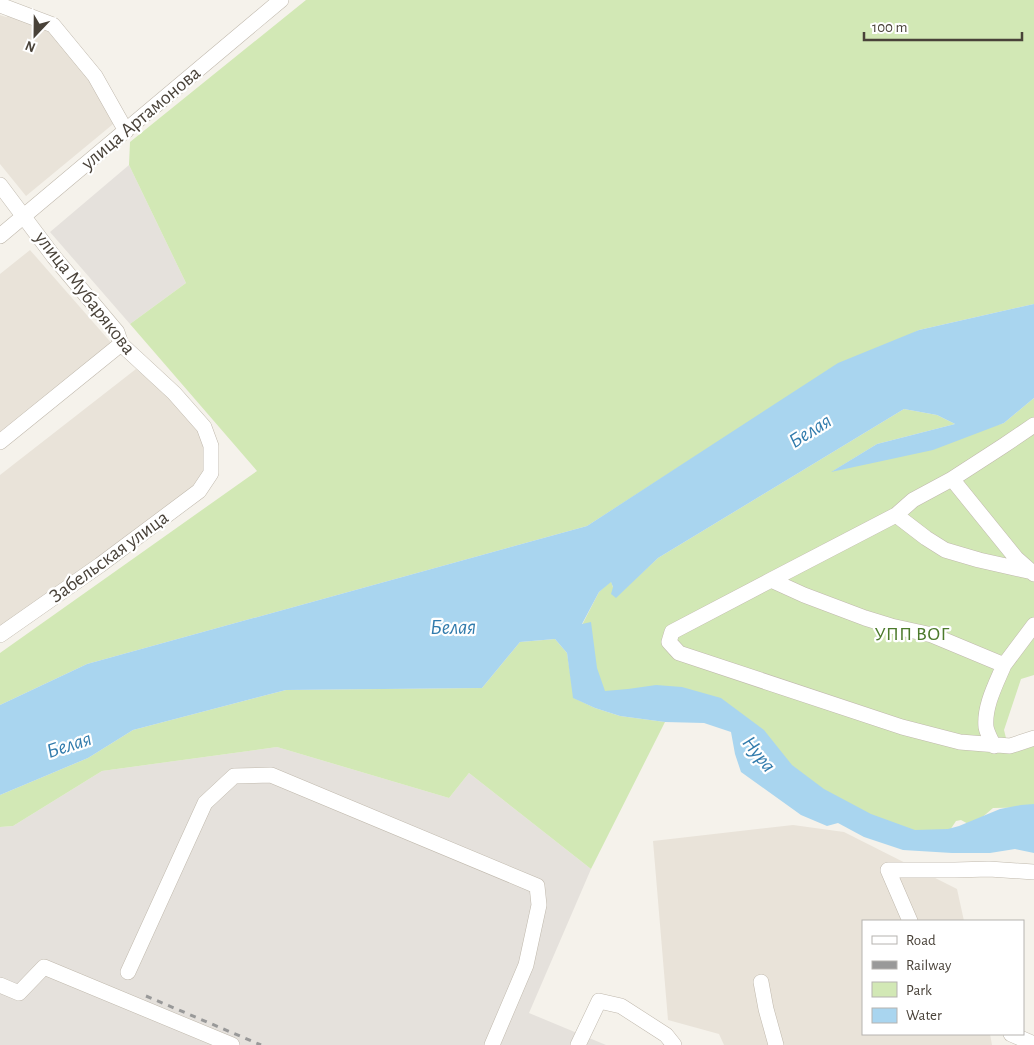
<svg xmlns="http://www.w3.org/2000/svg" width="1034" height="1045" viewBox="0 0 1034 1045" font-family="'Alegreya Sans',sans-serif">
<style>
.residential{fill:#e9e3d9}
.industrial{fill:#e5e1dc}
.green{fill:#d2e8b5}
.water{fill:#a9d5ef}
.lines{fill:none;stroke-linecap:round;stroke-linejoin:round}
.minor-casing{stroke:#c0b9ad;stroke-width:16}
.minor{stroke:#fff;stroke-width:15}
.rail{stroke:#999;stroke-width:3;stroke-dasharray:6 6;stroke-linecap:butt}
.labels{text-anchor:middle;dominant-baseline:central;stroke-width:4.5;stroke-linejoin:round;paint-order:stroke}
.street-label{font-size:20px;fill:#494239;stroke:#fff}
.park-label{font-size:20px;fill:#4c7a2c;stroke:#fff}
.water-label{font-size:21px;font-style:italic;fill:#317bac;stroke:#fff}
</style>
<rect width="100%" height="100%" fill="#f5f2eb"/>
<path class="residential" d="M13,12l48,20 57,88 -92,76 -26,-32v-149l6,2z
M30,250l84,96 -114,92v-164z
M136,369l49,42 24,34 4,32 -213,155v-157z
M793,825l51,7 113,57 7,32h-101v113h127l2,11h-268l-5,-11 -51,-14 -15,-179z"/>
<path class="industrial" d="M129,165l57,118 -56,41 -80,-92z
M277,747l172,51 20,-25 122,96 -62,144 77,32h-606v-218l13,-1 89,-55z"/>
<path class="green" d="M306,0h728v304l-115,26 -153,81 -179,115 -500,138 -87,41v-52l257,-182 -127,-147 56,-41 -57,-118 1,-23z
M1034,398v277l-13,4 -17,51 5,20 25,-8v65l-41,1 -21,18 -11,-6 -5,1 -6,9h-47l-98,-39 -56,-70 -144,-25 -23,-71 17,-33 12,-11 5,16 42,-39 246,-149 33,6 18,9 -78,20 -44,27 44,-10 127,-38z
M555,639l12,14 7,45 21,10 25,8 45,6 -74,147 -122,-96 -20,25 -172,-51 -175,24 -89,55 -13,1v-32l88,-37 45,-28 153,-40 196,-2 38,-46z"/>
<path class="water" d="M1034,304v94l-30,25 -71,27 -102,22 46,-28 78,-20 -18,-9 -33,-6 -246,149 -42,40 -5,-4 2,-7 -2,-5 -12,10 -17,32 9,-2 6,46 8,23 23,-2 28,-4 26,2 39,11 43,32 28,35 32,24 47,25 44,16 33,-1 11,-3 41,-17 21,-4 13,-1v49l-19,-4 -25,4h-38l-49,-3 -39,-13 -26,-14 -11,3 -26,-11 -60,-43 -6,-18 -4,-22 -27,-9 -39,-1 -45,-6 -25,-8 -22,-10 -6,-45 -12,-14 -35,3 -38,46 -196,2 -153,40 -45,28 -88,37v-90l87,-41 500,-138 251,-163 81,-33z"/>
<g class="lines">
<defs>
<path id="minor" d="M0,5l53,20 42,51 31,55
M0,185l54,72 63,75 4,12 53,49 30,34 7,19v27l-12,18 -99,74 -100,70
M0,236l281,-236
M0,442l121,-98
M952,479l51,-33 31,-21
M896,515l30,23 19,12 34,10 49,11
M771,580l125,-65 17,-15 39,-21 64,79 18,16
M1004,665l30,-40
M994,746c-3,-6 -7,-13 -8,-19 -2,-21 10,-43 18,-62l-72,-30 -41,-9 -26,-8 -61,-23 -33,-15 -99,52 -3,10 10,11 223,74 58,15 50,4 24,-8
M910,921l-22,-51h67l34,-1 45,3
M128,972l77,-169 29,-27 37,-1 266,111 2,19 -13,60 -34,80
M761,982l5,27 10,36
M0,985l19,8 25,-26 188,78
M1011,1034l23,10
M578,1045l21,-44 22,5 45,29 8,10"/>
</defs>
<use href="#minor" class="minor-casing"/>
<use href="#minor" class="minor"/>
<path class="rail" d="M146,996l115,49"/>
</g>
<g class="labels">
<g class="street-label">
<text transform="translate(141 118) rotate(-40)">улица Артамонова</text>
<text transform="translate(85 293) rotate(52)">улица Мубарякова</text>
<text transform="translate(109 557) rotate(-36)">Забельская улица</text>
</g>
<g class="park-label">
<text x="912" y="634">УПП ВОГ</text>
</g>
<g class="water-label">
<text transform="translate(810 431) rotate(-32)">Белая</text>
<text x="453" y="627">Белая</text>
<text transform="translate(69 745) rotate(-18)">Белая</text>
<text transform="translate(759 754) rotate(51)">Нура</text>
</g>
</g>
<rect x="862" y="920" width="162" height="115" fill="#ffffff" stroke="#b6b3b0"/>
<rect x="872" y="936" width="25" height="8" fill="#ffffff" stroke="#b6b3b0"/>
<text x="906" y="945" font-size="15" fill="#494239">Road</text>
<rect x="872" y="961" width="25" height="8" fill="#999999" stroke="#b6b3b0"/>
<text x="906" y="970" font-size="15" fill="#494239">Railway</text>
<rect x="872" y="982" width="25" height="15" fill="#d2e8b5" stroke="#b6b3b0"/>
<text x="906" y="995" font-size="15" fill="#494239">Park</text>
<rect x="872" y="1008" width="25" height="15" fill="#a9d5ef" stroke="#b6b3b0"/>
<text x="906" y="1020" font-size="15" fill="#494239">Water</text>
<g transform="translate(35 35) rotate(202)" stroke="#ffffff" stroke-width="4" paint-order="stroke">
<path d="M0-4L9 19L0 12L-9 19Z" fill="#494239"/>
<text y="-8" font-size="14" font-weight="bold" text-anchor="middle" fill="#494239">N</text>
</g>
<path d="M864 32v8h158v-8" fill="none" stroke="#494239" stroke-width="2.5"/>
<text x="872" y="32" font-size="15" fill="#494239" stroke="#ffffff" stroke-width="4" paint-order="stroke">100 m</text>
</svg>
